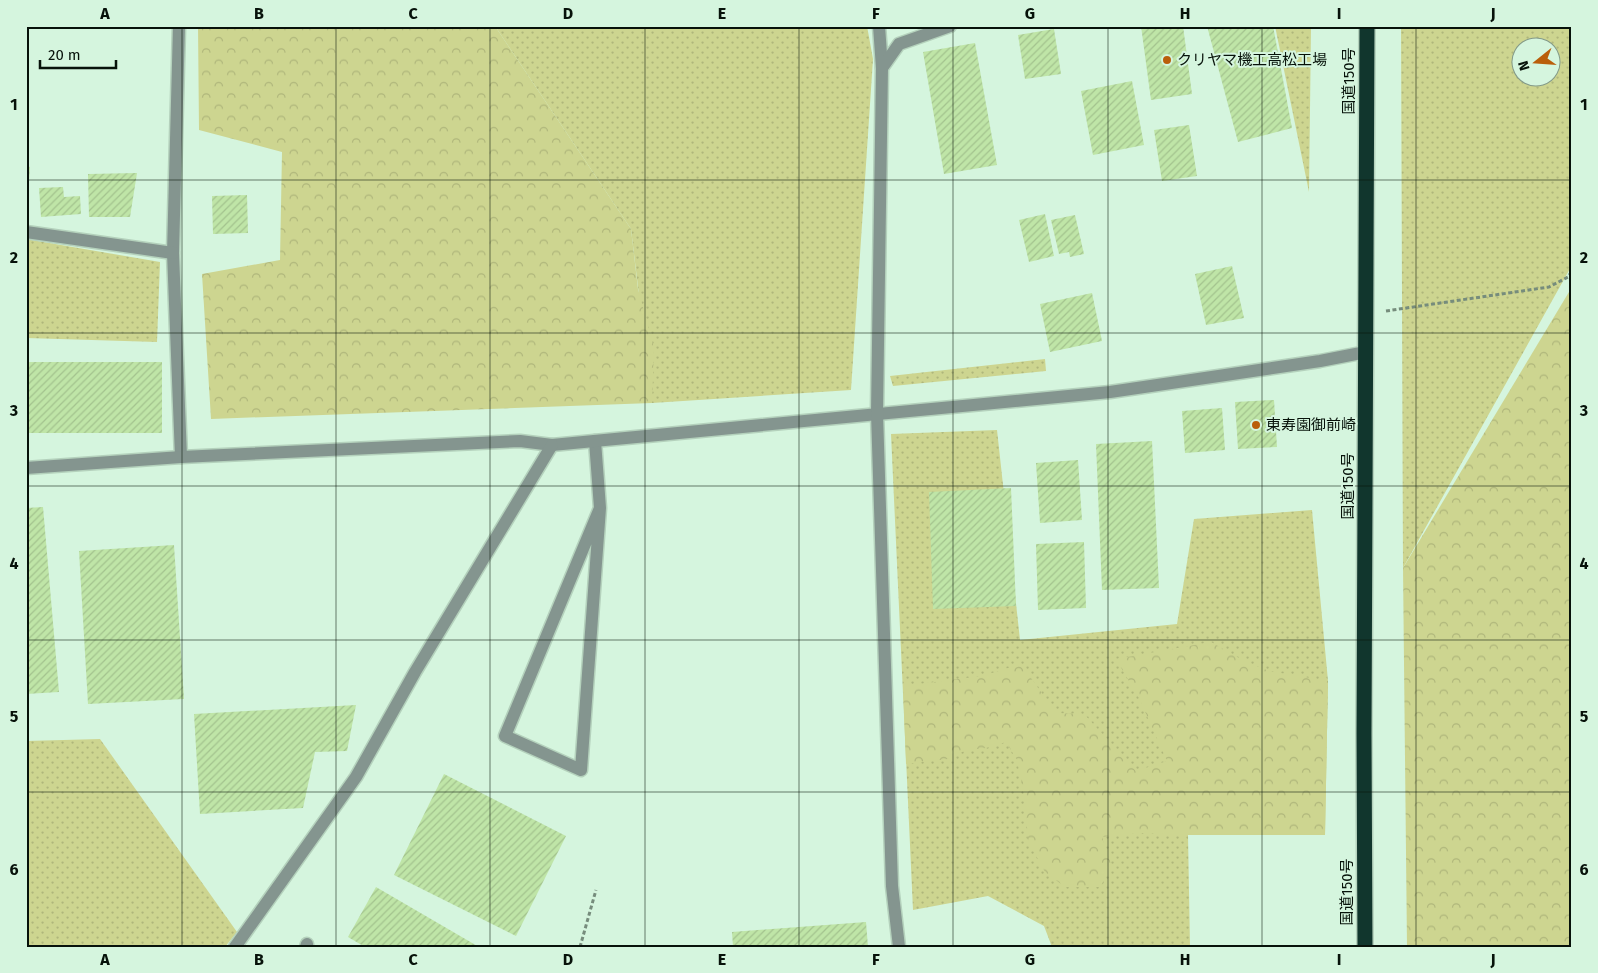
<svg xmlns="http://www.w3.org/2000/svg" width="1598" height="973" viewBox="0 0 1598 973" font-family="'Fira Sans','Noto Sans JP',sans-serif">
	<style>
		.grass { fill: url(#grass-dots); fill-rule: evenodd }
		.forest { fill: url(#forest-crowns) }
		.building { fill: url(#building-hatch) }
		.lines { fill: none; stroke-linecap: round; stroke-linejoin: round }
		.minor-casing { stroke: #b4d1bc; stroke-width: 15 }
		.highway-casing { stroke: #b4d1bc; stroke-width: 18 }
		.path { stroke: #768c7c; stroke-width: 3; stroke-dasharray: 4 2.5; stroke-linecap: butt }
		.minor { stroke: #84958f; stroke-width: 12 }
		.highway { stroke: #11362d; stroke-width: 15 }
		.grid { fill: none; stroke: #07120a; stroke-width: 1; stroke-opacity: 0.55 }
		.poi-dot { fill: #ba5e0a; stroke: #d5f5de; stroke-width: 2 }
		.labels { text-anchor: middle; stroke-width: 4; stroke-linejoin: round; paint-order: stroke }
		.poi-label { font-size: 15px; fill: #07120a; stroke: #d5f5de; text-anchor: start }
		.street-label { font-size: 15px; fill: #07120a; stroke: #d5f5de }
		.neatline { fill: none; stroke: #07120a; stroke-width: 2 }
		.grid-label { font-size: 16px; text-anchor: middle; font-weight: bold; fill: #07120a }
	</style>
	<defs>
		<pattern id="grass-dots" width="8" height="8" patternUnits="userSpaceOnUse" patternTransform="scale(1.25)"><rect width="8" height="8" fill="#cdd590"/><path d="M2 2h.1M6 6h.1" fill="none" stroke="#afb67b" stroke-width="1.8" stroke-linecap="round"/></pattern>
		<pattern id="forest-crowns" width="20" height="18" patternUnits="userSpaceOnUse" patternTransform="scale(1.25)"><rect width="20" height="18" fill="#cdd590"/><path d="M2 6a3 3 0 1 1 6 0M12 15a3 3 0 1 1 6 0" fill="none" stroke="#afb67b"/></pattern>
		<pattern id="building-hatch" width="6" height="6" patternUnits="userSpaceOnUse" patternTransform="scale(1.25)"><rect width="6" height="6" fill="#bfe5a7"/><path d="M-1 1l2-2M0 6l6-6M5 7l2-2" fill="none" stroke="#a3c38e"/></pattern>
	</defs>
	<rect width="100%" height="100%" fill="#d5f5de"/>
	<g class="grass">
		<path d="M495 26H867L873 59 851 390 652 403 631 229Z"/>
		<path d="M1275 26H1311L1309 192Z"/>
		<path d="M1401 26H1572V265L1403 568ZM1520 48H1550V78H1520Z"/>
		<path d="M26 239 160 262 157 342 26 338Z"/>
		<path d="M1045 359 1046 371 893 386 890 376Z"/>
		<path d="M997 430 1020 640 1177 624 1194 519 1312 510 1328 681 1325 835H1188L1190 947H1052L1044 926 988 896 913 910 891 434Z"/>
		<path d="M100 739 237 932 225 947H26V741Z"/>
	</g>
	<g class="forest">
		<path d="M198 26H495L631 229 638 289 654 348 652 403 211 419 202 274 280 260 282 152 199 130Z"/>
		<path d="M1572 287V947H1407L1403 568Z"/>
		<path d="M1211 642 1246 662 1269 671 1328 681 1325 835H1188L1140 833 1102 837 1111 864 1101 887H1065L1045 872 1028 841 1025 799 1017 760 1006 742 986 748 966 750 948 759 906 764 903 686 982 676 1021 664 1056 713 1084 714 1136 771 1167 761 1139 698 1116 659Z"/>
	</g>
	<g class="building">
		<path d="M1141 26H1183L1192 94 1151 100Z"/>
		<path d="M1207 26H1273L1292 128 1238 142Z"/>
		<path d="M1054 29 1061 74 1025 79 1018 35Z"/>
		<path d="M975 43 997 165 944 174 923 52Z"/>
		<path d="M1132 81 1144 145 1093 155 1081 91Z"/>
		<path d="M1189 125 1197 176 1162 181 1154 130Z"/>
		<path d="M26 166 30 167 28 196H26Z"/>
		<path d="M137 173 130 217H89L88 174Z"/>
		<path d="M63 187 64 197 80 196 81 214 41 217 39 188Z"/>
		<path d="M247 195 248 233 213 234 212 196Z"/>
		<path d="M1045 214 1054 256 1029 262 1019 220Z"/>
		<path d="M1075 215 1084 254 1070 257 1069 252 1059 254 1051 220Z"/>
		<path d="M1232 266 1244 318 1206 325 1195 274Z"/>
		<path d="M1092 293 1102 341 1050 352 1040 304Z"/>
		<rect x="26" y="362" width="136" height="71"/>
		<path d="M1274 400 1277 447 1238 449 1235 402Z"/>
		<path d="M1222 408 1225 450 1185 453 1182 411Z"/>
		<path d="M1152 441 1159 588 1102 590 1096 444Z"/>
		<path d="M1078 460 1082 520 1040 523 1036 463Z"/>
		<path d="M1011 488 1016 606 933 609 929 492Z"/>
		<path d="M43 507 59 692 26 694V508Z"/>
		<path d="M1084 542 1086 608 1038 610 1036 544Z"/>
		<path d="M174 545 184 699 88 704 79 551Z"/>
		<path d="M356 705 347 751 315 752 303 808 200 814 194 714Z"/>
		<path d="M444 774 566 836 516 936 394 875Z"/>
		<path d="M376 887 479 947H365L348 937Z"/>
		<path d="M866 922 868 947H733L732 932Z"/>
	</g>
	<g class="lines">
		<g class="minor-casing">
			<g id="minor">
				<path d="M179 26 173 253 181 457"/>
				<path d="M879 26 882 68"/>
				<path d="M26 232 173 253"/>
				<path d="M595 441 600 508 505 736 581 770 600 508"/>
				<path d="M26 468 181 457 520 441 552 445 1110 392 1320 361 1366 352"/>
				<path d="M235 947 356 777 415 672 552 445"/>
				<path d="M306 947 307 944"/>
				<path d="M899 947 892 886 877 413 882 68 899 44 950 26"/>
			</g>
		</g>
		<g class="highway-casing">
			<path id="highway" d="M1365 947 1364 734 1367 26"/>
		</g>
		<g class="path">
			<path d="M1386 311 1549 287 1568 277 1572 271"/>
			<path d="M580 947 596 890"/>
		</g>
		<use href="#minor" class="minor"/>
		<use href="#highway" class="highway"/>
	</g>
	<path class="grid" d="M182 26V947M336 26V947M490 26V947M645 26V947M799 26V947M953 26V947M1108 26V947M1262 26V947M1416 26V947M26 180H1572M26 333H1572M26 486H1572M26 640H1572M26 792H1572"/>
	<g class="poi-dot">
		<circle cx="1167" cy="60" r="5"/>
		<circle cx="1256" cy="425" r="5"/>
	</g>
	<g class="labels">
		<g class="poi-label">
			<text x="1177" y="65">クリヤマ機工高松工場</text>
			<text x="1266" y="430">東寿園御前崎</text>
		</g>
		<g class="street-label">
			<text transform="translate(1349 81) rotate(-90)" y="5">国道150号</text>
			<text transform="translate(1348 486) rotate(-90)" y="5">国道150号</text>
			<text transform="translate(1347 892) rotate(-90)" y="5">国道150号</text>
		</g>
	</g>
	<rect width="1598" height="973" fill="none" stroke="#d5f5de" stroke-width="55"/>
	<g transform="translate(1536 62) rotate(253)"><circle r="24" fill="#d5f5de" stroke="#839a89"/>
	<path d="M0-4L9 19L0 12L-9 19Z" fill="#ba5e0a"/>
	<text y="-8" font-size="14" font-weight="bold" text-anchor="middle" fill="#07120a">N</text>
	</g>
	<path d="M40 60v8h76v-8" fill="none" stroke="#07120a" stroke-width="2.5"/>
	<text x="48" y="60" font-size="15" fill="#07120a" stroke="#d5f5de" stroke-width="4" paint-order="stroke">20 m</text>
	<rect x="28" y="28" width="1542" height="918" class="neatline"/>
	<g class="grid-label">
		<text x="105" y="19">A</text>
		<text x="259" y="19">B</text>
		<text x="413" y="19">C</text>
		<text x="568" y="19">D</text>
		<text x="722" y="19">E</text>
		<text x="876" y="19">F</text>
		<text x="1030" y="19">G</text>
		<text x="1185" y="19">H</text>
		<text x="1339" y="19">I</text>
		<text x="1493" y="19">J</text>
		<text x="14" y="110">1</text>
		<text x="1584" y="110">1</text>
		<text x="14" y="263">2</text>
		<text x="1584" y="263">2</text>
		<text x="14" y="416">3</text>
		<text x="1584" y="416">3</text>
		<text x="14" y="569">4</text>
		<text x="1584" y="569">4</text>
		<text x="14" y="722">5</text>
		<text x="1584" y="722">5</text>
		<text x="14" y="875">6</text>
		<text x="1584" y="875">6</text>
		<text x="105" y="965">A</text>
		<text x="259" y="965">B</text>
		<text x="413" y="965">C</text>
		<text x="568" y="965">D</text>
		<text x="722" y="965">E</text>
		<text x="876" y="965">F</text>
		<text x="1030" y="965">G</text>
		<text x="1185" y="965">H</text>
		<text x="1339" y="965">I</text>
		<text x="1493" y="965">J</text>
	</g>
</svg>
